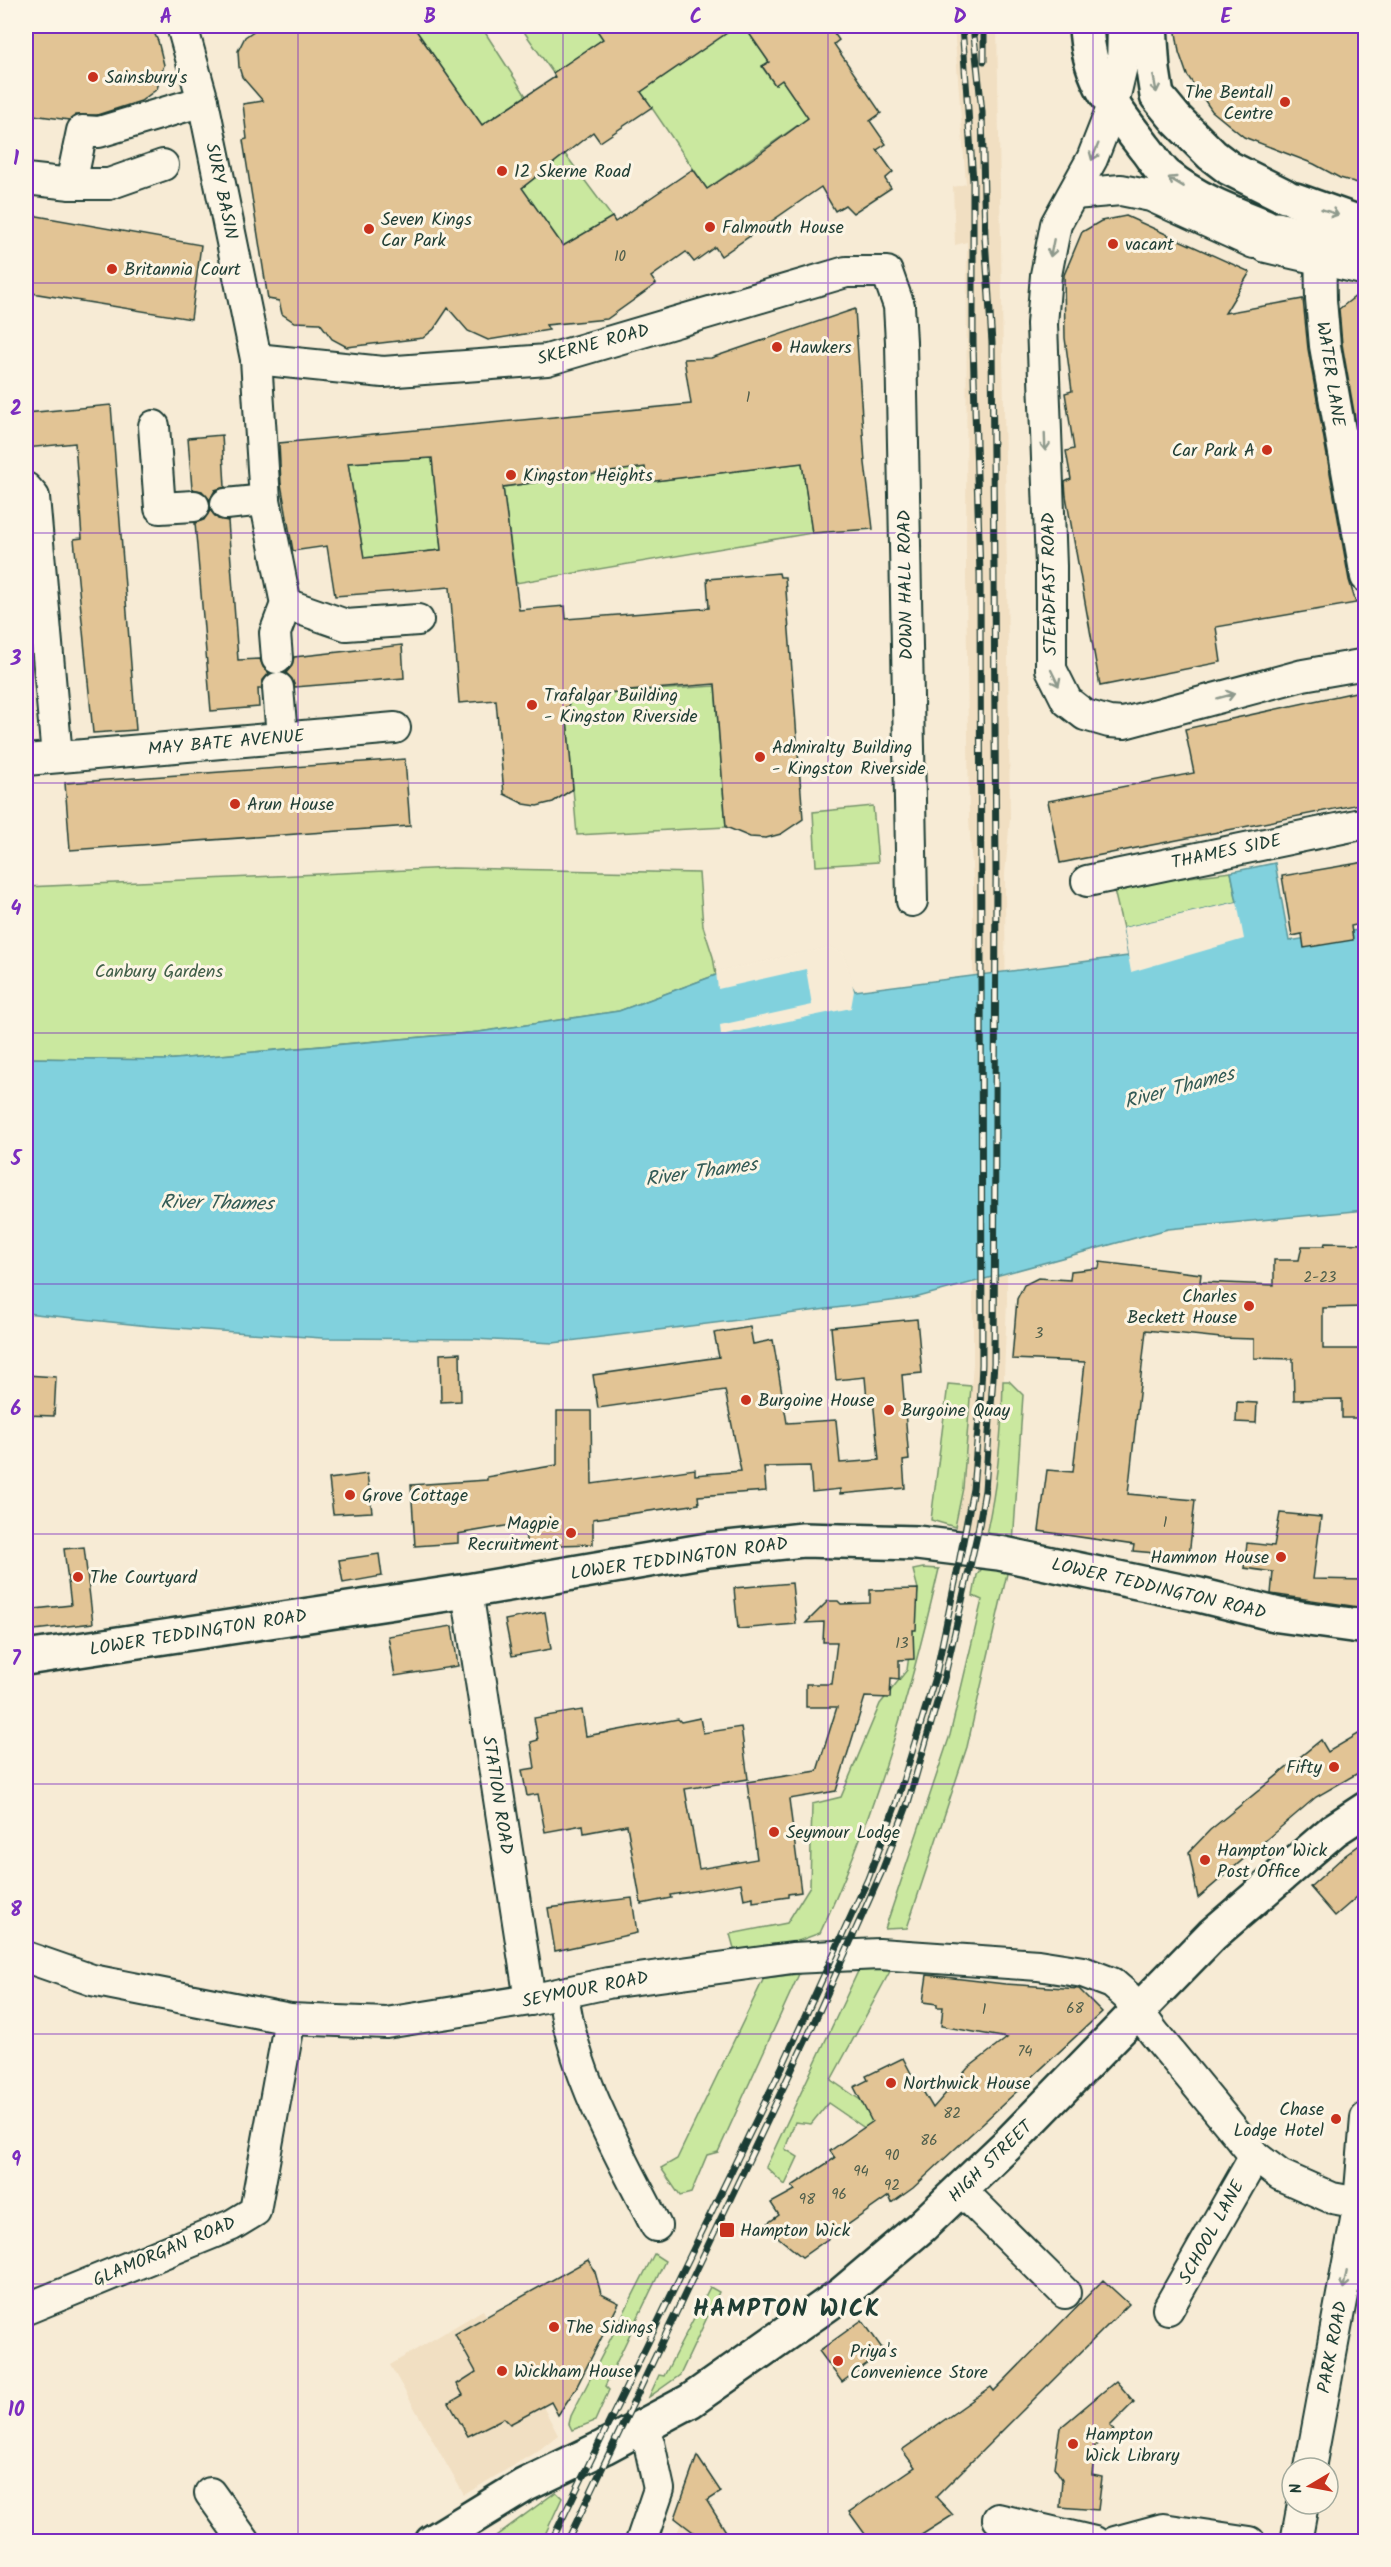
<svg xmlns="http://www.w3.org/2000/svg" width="1391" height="2567" viewBox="0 0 1391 2567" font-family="Kalam,sans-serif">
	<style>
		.built { fill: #f1dfc2 }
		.green { fill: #cae89f; stroke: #74926a; stroke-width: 1.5 }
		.water { fill: #81d1dd; stroke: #5a9699; stroke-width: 1.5 }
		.pier { fill: #f7ebd5 }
		.building { fill: #e2c495; stroke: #1f3d34; stroke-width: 1.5; fill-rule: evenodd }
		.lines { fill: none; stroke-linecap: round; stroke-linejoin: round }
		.minor-casing { stroke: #1f3d34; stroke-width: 34 }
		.tertiary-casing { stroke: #1f3d34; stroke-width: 38 }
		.primary-casing { stroke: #1f3d34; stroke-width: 38 }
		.minor { stroke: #fcf5e5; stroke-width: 30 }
		.tertiary { stroke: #fcf5e5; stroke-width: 33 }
		.primary { stroke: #fcf5e5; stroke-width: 33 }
		.rail-casing { stroke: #1f3d34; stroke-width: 7 }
		.rail { stroke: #fcf5e5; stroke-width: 4.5; stroke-dasharray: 14; stroke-linecap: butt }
		.oneway { stroke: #8e998c }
		.grid { fill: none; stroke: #7b2cbf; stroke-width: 1.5; stroke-opacity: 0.55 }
		.poi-dot { fill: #c8321e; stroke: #fcf5e5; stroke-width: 2 }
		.labels { text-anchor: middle; stroke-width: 6; stroke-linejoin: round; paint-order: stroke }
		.number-label { font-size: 15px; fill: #505f4c }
		.poi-label { font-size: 18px; fill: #1f3d34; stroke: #fcf5e5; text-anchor: start }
		.street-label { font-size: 18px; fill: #1f3d34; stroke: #fcf5e5 }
		.park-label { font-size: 18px; fill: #415f49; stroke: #fcf5e5 }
		.water-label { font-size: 20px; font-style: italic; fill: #335b56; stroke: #fcf5e5 }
		.district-label { font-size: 24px; font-weight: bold; letter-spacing: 1.5px; fill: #1f3d34; stroke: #fcf5e5 }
		.neatline { fill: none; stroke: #7b2cbf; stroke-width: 2 }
		.grid-label { font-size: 20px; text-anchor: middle; font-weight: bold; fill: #7b2cbf }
	</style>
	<rect width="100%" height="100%" fill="#f7ebd5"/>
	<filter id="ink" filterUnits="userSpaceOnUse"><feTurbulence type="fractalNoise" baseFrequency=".0167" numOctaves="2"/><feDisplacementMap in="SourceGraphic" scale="12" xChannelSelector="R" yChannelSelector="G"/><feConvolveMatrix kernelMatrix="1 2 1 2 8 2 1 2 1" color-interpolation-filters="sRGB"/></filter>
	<g filter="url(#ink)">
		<g class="built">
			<path d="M954 26H997L1007 574 1010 818 1005 874 1007 1301 1001 1451 996 1492 975 1572 949 1567 963 1488 973 1364V880L969 819 966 574 967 242 955 245 953 187 966 184Z"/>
			<path d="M483 2310 501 2343 508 2340 558 2435 539 2450 464 2495 390 2365Z"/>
			<path d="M681 2523 705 2541H674Z"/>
		</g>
		<g class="green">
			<path d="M413 26H481L526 96 482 125Z"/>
			<path d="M520 26H594L603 39 553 73Z"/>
			<path d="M737 26H744L769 62 762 67 775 85 782 80 808 118 707 189 641 92Z"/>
			<path d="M565 154 612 217 563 246 522 188Z"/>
			<path d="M432 458 441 550 364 558 348 463Z"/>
			<path d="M802 463 812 533 516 583 503 487 645 467 648 482Z"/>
			<path d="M567 685 580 695 715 686 726 827 577 835 566 707Z"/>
			<path d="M873 806 878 862 816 866 813 812Z"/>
			<path d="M452 868 699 873 703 926 713 957 716 975 619 1011 479 1032 164 1060 26 1058V887Z"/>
			<path d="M1231 872 1237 902 1123 928 1113 886Z"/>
			<path d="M1003 1381H1009L1023 1395 1013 1544 986 1534C998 1483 1002 1433 1003 1381Z"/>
			<path d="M948 1384 971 1386 963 1488 955 1527 931 1520Z"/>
			<path d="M1009 1565 967 1747 907 1928 885 1929 950 1735 982 1600 973 1596 977 1575 983 1567Z"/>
			<path d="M923 1568 939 1569C910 1694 875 1817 820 1933L790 1944 735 1952 730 1934 787 1923 810 1886 812 1804 841 1797 880 1704 907 1670 918 1589 913 1570Z"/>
			<path d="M894 1964 831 2080 884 2116 872 2133 828 2103 811 2124 795 2122 785 2149 798 2157 785 2185 766 2167 861 1965Z"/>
			<path d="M799 1974 718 2152 707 2155 691 2193 680 2196 661 2168 677 2159 764 1978Z"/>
			<path d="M654 2254 665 2261 605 2386 609 2390 595 2421 572 2430 569 2424 571 2416Z"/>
			<path d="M710 2287 719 2292 680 2375 649 2397 659 2375 664 2376Z"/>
			<path d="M556 2492 562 2498 542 2541H489Z"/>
		</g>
		<path class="water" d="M1275 863 1289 941 1365 929V1210L1168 1229 915 1298 553 1343 474 1339 322 1338 149 1326 26 1313V1058L164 1060 479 1032 619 1011 716 975 830 950 855 991 1128 956 1123 928 1237 902 1231 872Z"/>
		<g class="pier">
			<path d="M1237 902 1244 939 1131 972 1123 928Z"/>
			<path d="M830 947 844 953 854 991 851 1008 721 1035 720 1025 812 1005 806 969 718 989 716 972Z"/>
		</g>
		<g class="building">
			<path d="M26 26H151L158 41 164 65 157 89 141 101 97 115H76L69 120 26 114Z"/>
			<path d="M261 26H413L482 125 555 77 553 73 603 39 594 26H737L641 92 652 107 600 142 593 132 522 188 563 246 612 217 615 222 693 169 707 189 758 155 808 118 782 80 775 85 762 66 769 62 744 26H829L839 40 834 44 881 113 870 121 886 144 877 150 893 172 885 179 891 188 853 213 845 205 835 211 821 187 721 256 715 247 694 262 686 252 651 277 656 284 607 319 546 325 549 330 488 340 468 331 448 308 434 329 423 338 347 347 332 339 320 323 294 322 282 314 279 301 268 299 243 140 247 139 243 104 263 101 242 77 239 67 238 51 245 37Z"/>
			<path d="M1175 26H1365V185L1340 178 1314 164 1244 137 1212 111 1187 75 1179 52Z"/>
			<path d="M26 214 201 245 191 319 26 292Z"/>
			<path d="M1126 216 1250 272 1225 313 1303 299 1308 349 1349 580 1356 603 1216 627 1221 662 1100 686 1066 496 1065 482 1071 479 1066 451 1074 449 1065 393 1072 391 1065 338 1064 275 1082 232 1101 221Z"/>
			<path d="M1365 289V475L1342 344 1339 309Z"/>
			<path d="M855 309 865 463 873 529 812 533 802 463 647 482 645 467 503 487 519 610 565 606 566 619 709 608 707 579 779 573 780 577H785L803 819 781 834 766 838 750 837 726 827 715 684 568 696 569 707H566L573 789 553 802 537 806 524 804 504 794 496 700 459 703 450 587 335 596 327 546 293 551 281 484 279 443 691 404 684 359 711 358ZM432 458 441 550 364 558 348 463Z"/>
			<path d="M111 405 136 730 93 733 74 539 82 538 75 443 26 448V413Z"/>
			<path d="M222 435 225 487 215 490 210 500 202 491 192 489 188 438Z"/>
			<path d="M210 510 218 519 228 521 238 660 260 659 263 667 269 673 263 680 261 689H258L259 707 211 711 195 523 204 520Z"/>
			<path d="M402 645 404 678 295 687 292 679 286 673 292 666 294 657Z"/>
			<path d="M1365 690V803L1060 863 1048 801 1194 773 1185 729Z"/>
			<path d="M405 759 410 826 70 850 65 783Z"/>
			<path d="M1365 862V923L1351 926 1353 940 1304 948 1302 934 1292 936 1282 876Z"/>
			<path d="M1325 1243 1365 1244V1307L1323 1308V1349H1365V1418H1342V1399L1294 1400 1293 1359 1254 1358V1339L1221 1338 1146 1330 1128 1494 1195 1500 1189 1556 1133 1551 1134 1545 1039 1531 1047 1470 1073 1472 1085 1362 1012 1359 1017 1299 1024 1285 1038 1278 1070 1280 1071 1271 1099 1268 1100 1262 1201 1274 1200 1282 1274 1285V1260H1299L1302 1246H1324Z"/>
			<path d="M917 1319 922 1373 902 1375 909 1460 903 1461 905 1488 840 1494V1489L812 1492 810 1466 764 1467 766 1491 698 1496 699 1504 593 1519V1544L559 1545V1540L527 1545 523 1523 458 1534V1543L415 1546 411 1485 487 1480V1477L557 1465V1411H591L592 1484 695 1469V1475L741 1471 725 1390 598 1408 593 1375 719 1357 714 1333 750 1327 753 1344 773 1340 787 1423 836 1420 840 1463 879 1460 873 1399 867 1400 865 1377 836 1380 831 1327Z"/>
			<path d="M460 1353 461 1401 441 1402 440 1354Z"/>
			<path d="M26 1375 56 1377 54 1416 26 1415Z"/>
			<path d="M1237 1402 1257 1403 1256 1423 1236 1422Z"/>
			<path d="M367 1474 372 1512 333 1514 329 1479Z"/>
			<path d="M1280 1513 1321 1517 1313 1579 1365 1580V1608L1271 1594 1273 1572 1244 1568 1247 1543 1274 1546Z"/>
			<path d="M84 1547 93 1623 26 1631V1610L71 1605 64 1549Z"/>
			<path d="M379 1554 382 1576 343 1583 339 1560Z"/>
			<path d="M792 1583 796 1624 738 1629 734 1588Z"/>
			<path d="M918 1589 916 1630H913L914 1659 899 1660V1679L891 1678 890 1698 865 1697 836 1791 789 1799 801 1892 788 1894V1897L753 1902V1897L744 1899 741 1883 670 1895 671 1898 641 1904 627 1825 584 1833 583 1825 545 1832 538 1794 527 1796 522 1770 535 1768 531 1742 538 1740 534 1718 582 1710 586 1736 678 1719 681 1722 700 1718 703 1733 741 1727 748 1779 685 1789 699 1869 757 1859 747 1782 817 1771 837 1707H806V1684H832L837 1642H823L824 1622 806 1623 828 1601H838L841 1604 870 1603V1590Z"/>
			<path d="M545 1612 551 1649 512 1656 505 1620Z"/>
			<path d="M452 1626 458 1666 395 1676 388 1636Z"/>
			<path d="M1365 1730V1769L1316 1797 1198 1898 1189 1852 1210 1830 1321 1740 1328 1752Z"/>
			<path d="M1365 1841V1890L1335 1916 1310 1887 1343 1857Z"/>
			<path d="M632 1898 637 1933 555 1951 548 1908Z"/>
			<path d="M927 1975 1005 1984 1079 1989 1102 2012 913 2188 892 2203 889 2196 802 2257 779 2238 768 2223 779 2215 771 2203 795 2190 792 2186 835 2158 830 2151 872 2122 854 2087 868 2080 866 2076 903 2058 913 2077 916 2079 933 2108 968 2068 1007 2038 941 2026 943 2007H937V2004L923 2002Z"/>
			<path d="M588 2260 595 2272 601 2294 619 2303 576 2388 558 2415 551 2402 510 2424 504 2418 468 2436 449 2403 463 2395 457 2384 476 2372 455 2334Z"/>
			<path d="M1103 2280 1129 2304 936 2497 953 2515 912 2541H870L849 2512 915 2467 902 2450 991 2387 994 2391Z"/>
			<path d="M862 2320 884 2351 842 2382 819 2351Z"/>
			<path d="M1116 2381 1134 2402 1110 2426 1114 2430 1095 2446 1092 2475 1102 2477 1098 2510 1060 2507 1062 2479 1054 2467 1060 2428Z"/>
			<path d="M697 2456 721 2492 707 2501 732 2541H705L675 2518Z"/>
		</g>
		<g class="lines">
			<g class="minor-casing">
				<g id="minor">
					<path d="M182 26 203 101 256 359 265 500 286 604 346 625 418 620"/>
					<path d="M1123 26 1122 66 1112 108 1092 159 1056 224 1046 275 1042 324 1051 566V669L1067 701 1085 715 1109 722 1124 723 1303 675 1366 664"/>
					<path d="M26 179 71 184H109L163 165"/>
					<path d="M71 184 82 131 99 132 203 101"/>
					<path d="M1074 194 1121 190 1151 196 1254 243"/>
					<path d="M1320 241 1321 300 1325 346 1366 577"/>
					<path d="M1266 247 1366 270"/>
					<path d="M256 359 383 372 547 360 846 272H887L899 306 901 342 912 901"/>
					<path d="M154 426 160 508 194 506"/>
					<path d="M26 488 34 497 57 757"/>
					<path d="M226 504 265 500"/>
					<path d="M277 658 275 633 286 604"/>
					<path d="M278 688 282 737"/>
					<path d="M26 760 395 728"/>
					<path d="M1087 881 1366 823"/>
					<path d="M467 1591 530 2000"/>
					<path d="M26 1957 92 1980 290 2019 386 2023 530 2000 608 1983 792 1958 879 1954 1038 1965 1083 1972 1112 1983 1127 1996 1154 2033 1255 2156 1280 2175 1332 2198 1359 2203"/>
					<path d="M563 1993C573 2076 619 2152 656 2226"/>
					<path d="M960 2189 1065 2293"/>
					<path d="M26 2309 232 2225 255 2211 290 2019"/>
					<path d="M1168 2309 1255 2156"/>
					<path d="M1310 2468 1359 2203 1366 2118"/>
					<path d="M210 2493 245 2542"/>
					<path d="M998 2519 1095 2542"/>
					<path d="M641 2542 659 2489 649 2443 642 2427"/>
					<path d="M1115 2542 1163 2529 1250 2542"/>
					<path d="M1296 2542 1303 2504"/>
				</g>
			</g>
			<g class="tertiary-casing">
				<path id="tertiary" d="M26 1658 467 1591 708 1550 803 1540 917 1543 999 1553 1199 1595 1279 1615 1366 1627"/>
			</g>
			<g class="primary-casing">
				<g id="primary">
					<path d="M1086 26C1088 79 1113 106 1144 147 1152 156 1158 169 1167 176 1195 199 1232 213 1265 226"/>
					<path d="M1150 26 1153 70 1157 96 1176 119 1212 155 1229 168 1285 196"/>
					<path d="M1295 200 1351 220 1366 222"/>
					<path d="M1277 229 1366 253"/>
					<path d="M432 2542 525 2485 604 2447 690 2401 842 2294 921 2227 1007 2145 1212 1935 1334 1830 1366 1809"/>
				</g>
			</g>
			<use href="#minor" class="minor"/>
			<use href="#tertiary" class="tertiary"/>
			<use href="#primary" class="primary"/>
			<g class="rail-casing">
				<g id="rail">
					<path d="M984 61V26"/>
					<path d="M551 2542 782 2067 868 1879 896 1804 936 1674 958 1568 973 1489 980 1406 982 1364 980 574 973 343V181L962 26"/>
					<path d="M567 2542 812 2027 882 1871 908 1803 945 1675 978 1531 985 1490 994 1363 996 876 994 573 992 343 985 238 982 112 973 26"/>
				</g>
			</g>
			<use href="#rail" class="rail"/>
		</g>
		<defs><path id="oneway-shaft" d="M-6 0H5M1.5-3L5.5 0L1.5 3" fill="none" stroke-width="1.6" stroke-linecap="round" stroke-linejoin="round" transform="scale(1.5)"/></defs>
		<g class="oneway">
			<use href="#oneway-shaft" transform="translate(1155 84) rotate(79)"/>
			<use href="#oneway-shaft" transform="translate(1095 152) rotate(112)"/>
			<use href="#oneway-shaft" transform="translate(1176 182) rotate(-149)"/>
			<use href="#oneway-shaft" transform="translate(1330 212) rotate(19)"/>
			<use href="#oneway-shaft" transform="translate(1052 248) rotate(101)"/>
			<use href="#oneway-shaft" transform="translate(1045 442) rotate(88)"/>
			<use href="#oneway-shaft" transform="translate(1055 678) rotate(64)"/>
			<use href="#oneway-shaft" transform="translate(1226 696) rotate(-15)"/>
			<use href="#oneway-shaft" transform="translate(1345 2280) rotate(101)"/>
		</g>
	</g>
	<path class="grid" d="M298 26V2542M563 26V2542M828 26V2542M1093 26V2542M26 283H1366M26 533H1366M26 783H1366M26 1033H1366M26 1284H1366M26 1534H1366M26 1784H1366M26 2034H1366M26 2284H1366"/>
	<g class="poi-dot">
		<circle cx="93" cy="77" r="6"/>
		<circle cx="1285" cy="102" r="6"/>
		<circle cx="502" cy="171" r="6"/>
		<circle cx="710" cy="227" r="6"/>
		<circle cx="369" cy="229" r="6"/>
		<circle cx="1113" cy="244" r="6"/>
		<circle cx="112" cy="269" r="6"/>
		<circle cx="777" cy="347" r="6"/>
		<circle cx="1267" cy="450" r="6"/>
		<circle cx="511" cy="475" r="6"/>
		<circle cx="532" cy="705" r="6"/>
		<circle cx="760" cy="757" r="6"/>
		<circle cx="235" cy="804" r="6"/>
		<circle cx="1249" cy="1306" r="6"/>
		<circle cx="746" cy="1400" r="6"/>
		<circle cx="889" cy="1410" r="6"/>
		<circle cx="350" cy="1495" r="6"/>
		<circle cx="571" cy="1533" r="6"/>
		<circle cx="1281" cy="1557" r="6"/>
		<circle cx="78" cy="1577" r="6"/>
		<circle cx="1334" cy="1767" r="6"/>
		<circle cx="774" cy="1832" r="6"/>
		<circle cx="1205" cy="1860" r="6"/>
		<circle cx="891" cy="2083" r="6"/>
		<circle cx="1336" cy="2119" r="6"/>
		<rect x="719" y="2222" width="16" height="16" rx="3"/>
		<circle cx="554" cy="2327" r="6"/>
		<circle cx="838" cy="2361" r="6"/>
		<circle cx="502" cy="2371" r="6"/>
		<circle cx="1073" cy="2444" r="6"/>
	</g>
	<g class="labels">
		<g class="number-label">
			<text x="620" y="261">10</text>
			<text x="748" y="402">1</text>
			<text x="1320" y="1282">2-23</text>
			<text x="1039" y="1338">3</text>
			<text x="1165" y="1527">1</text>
			<text x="902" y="1648">13</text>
			<text x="1075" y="2013">68</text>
			<text x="984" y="2014">1</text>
			<text x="1025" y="2056">74</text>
			<text x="952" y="2118">82</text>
			<text x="929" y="2145">86</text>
			<text x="892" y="2160">90</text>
			<text x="861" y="2176">94</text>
			<text x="892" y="2190">92</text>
			<text x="839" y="2199">96</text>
			<text x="807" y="2204">98</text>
		</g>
		<g class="poi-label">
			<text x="105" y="83">Sainsbury's</text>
			<text x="1273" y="98" text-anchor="end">The Bentall<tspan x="1273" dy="21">Centre</tspan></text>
			<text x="514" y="177">12 Skerne Road</text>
			<text x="381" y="225">Seven Kings<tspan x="381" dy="21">Car Park</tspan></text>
			<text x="722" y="233">Falmouth House</text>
			<text x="1125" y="250">vacant</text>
			<text x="124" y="275">Britannia Court</text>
			<text x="789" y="353">Hawkers</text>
			<text x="1255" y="456" text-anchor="end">Car Park A</text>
			<text x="523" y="481">Kingston Heights</text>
			<text x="544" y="701">Trafalgar Building<tspan x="544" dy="21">- Kingston Riverside</tspan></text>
			<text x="772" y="753">Admiralty Building<tspan x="772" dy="21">- Kingston Riverside</tspan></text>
			<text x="247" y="810">Arun House</text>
			<text x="1237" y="1302" text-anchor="end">Charles<tspan x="1237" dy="21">Beckett House</tspan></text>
			<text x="758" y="1406">Burgoine House</text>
			<text x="901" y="1416">Burgoine Quay</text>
			<text x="362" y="1501">Grove Cottage</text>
			<text x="559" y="1529" text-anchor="end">Magpie<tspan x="559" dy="21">Recruitment</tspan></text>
			<text x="1269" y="1563" text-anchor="end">Hammon House</text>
			<text x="90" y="1583">The Courtyard</text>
			<text x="1322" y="1773" text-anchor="end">Fifty</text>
			<text x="786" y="1838">Seymour Lodge</text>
			<text x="1217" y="1856">Hampton Wick<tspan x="1217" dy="21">Post Office</tspan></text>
			<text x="903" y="2089">Northwick House</text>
			<text x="1324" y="2115" text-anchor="end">Chase<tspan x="1324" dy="21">Lodge Hotel</tspan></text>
			<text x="740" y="2236">Hampton Wick</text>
			<text x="566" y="2333">The Sidings</text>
			<text x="850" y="2357">Priya's<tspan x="850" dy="21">Convenience Store</tspan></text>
			<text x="514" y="2377">Wickham House</text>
			<text x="1085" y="2440">Hampton<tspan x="1085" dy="21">Wick Library</tspan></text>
		</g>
		<g class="street-label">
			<text transform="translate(222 191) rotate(78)" y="6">SURY BASIN</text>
			<text transform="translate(593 344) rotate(-15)" y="6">SKERNE ROAD</text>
			<text transform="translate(1331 374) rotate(81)" y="6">WATER LANE</text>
			<text transform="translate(1049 584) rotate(-91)" y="6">STEADFAST ROAD</text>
			<text transform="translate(905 585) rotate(-91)" y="6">DOWN HALL ROAD</text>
			<text transform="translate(226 742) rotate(-5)" y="6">MAY BATE AVENUE</text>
			<text transform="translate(1226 851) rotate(-12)" y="6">THAMES SIDE</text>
			<text transform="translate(679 1558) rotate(-8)" y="6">LOWER TEDDINGTON ROAD</text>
			<text transform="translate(1159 1588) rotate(13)" y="6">LOWER TEDDINGTON ROAD</text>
			<text transform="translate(198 1632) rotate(-9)" y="6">LOWER TEDDINGTON ROAD</text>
			<text transform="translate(498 1795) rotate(81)" y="6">STATION ROAD</text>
			<text transform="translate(585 1989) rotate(-11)" y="6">SEYMOUR ROAD</text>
			<text transform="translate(990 2161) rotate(-44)" y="6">HIGH STREET</text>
			<text transform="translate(1211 2232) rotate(-61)" y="6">SCHOOL LANE</text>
			<text transform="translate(164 2251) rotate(-23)" y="6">GLAMORGAN ROAD</text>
			<text transform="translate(1332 2347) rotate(-79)" y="6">PARK ROAD</text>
		</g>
		<g class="park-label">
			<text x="159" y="977">Canbury Gardens</text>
		</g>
		<g class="water-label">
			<text transform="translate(1179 1087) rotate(-15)" y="7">River Thames</text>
			<text transform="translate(701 1171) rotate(-8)" y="7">River Thames</text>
			<text transform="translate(217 1202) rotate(1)" y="7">River Thames</text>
		</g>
		<g class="district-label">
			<text x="787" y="2316">HAMPTON WICK</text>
		</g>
	</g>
	<rect width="1391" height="2567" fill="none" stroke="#fcf5e5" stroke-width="66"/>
	<g transform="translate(1310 2486) rotate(260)"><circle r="28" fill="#fcf5e5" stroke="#a4ab9e" stroke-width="1.5"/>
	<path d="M0-4.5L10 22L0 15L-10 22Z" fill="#c8321e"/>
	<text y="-9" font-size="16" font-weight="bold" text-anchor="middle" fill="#1f3d34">N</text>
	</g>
	<rect x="33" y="33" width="1325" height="2501" class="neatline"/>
	<g class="grid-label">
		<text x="166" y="23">A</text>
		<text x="430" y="23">B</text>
		<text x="696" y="23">C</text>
		<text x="960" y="23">D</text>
		<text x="1226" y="23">E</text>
		<text x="16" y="165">1</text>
		<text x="16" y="415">2</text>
		<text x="16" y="665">3</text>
		<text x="16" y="915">4</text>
		<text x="16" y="1165">5</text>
		<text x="16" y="1415">6</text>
		<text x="16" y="1665">7</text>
		<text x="16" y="1916">8</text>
		<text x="16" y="2166">9</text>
		<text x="16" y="2416">10</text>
	</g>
</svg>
